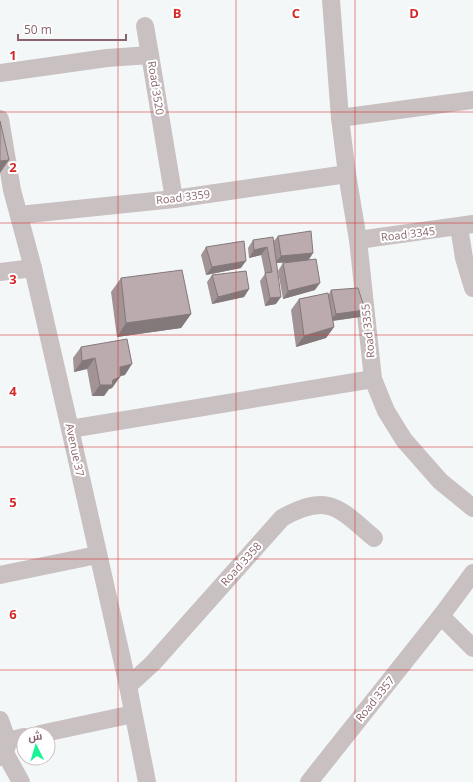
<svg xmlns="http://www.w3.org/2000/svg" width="473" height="782" viewBox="0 0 473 782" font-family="'Open Sans',Cairo,sans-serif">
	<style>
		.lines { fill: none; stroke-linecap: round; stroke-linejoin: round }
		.minor { stroke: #c9c0c2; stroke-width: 18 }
		.wall { fill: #a19396 }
		.shaded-wall { fill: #83787a }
		.building { fill: #bbabaf; stroke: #83787a }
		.grid { fill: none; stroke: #d62828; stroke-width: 1; stroke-opacity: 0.55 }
		.labels { text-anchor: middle; stroke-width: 4; stroke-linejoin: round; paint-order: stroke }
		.street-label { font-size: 11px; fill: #89646c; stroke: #fff }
		.grid-label { font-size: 13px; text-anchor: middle; font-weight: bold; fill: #d62828; stroke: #fff; stroke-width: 4; stroke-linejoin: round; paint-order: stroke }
	</style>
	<rect width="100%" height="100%" fill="#f4f7f8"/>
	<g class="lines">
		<g class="minor">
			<path d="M331 0 340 118 347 174 358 240 373 379 386 411 404 440 440 481 473 508"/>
			<path d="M145 26 150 55"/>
			<path d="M0 73 107 58 150 55 174 199"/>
			<path d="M340 118 473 100"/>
			<path d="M0 119 12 190 33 268 70 429 128 686 147 782"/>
			<path d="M19 215 174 199 347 174"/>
			<path d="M459 227 464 258 473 288"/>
			<path d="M358 240 473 224"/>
			<path d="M0 272 33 268"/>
			<path d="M70 429 373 379"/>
			<path d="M0 575 97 555"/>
			<path d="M441 616 473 648"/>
			<path d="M128 686 153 663 282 518C328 492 339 508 374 538"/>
			<path d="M0 720C4 733 13 747 0 757"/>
			<path d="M40 734 133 714"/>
			<path d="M7 741 24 737"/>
			<path d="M5 753 21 782"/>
			<path d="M309 782 441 616 473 573"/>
		</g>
	</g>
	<g class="wall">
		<path d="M278 236 313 253 308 260 315 290 283 299 278 271 283 263 290 262 276 263V304L265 306 260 281 265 274 261 255 249 258 248 248 253 240 273 242Z"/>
		<path d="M206 247 241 268 206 275 201 255Z"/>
		<path d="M212 275 249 289 244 297 212 304 207 282Z"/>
		<path d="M121 278 191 314 181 328 117 337 111 292Z"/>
		<path d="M331 290 365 310 360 317 333 321 334 327 326 338 296 347 291 310 299 299 329 294Z"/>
		<path d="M81 347 125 375 120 376 112 388 109 389 104 396H92L87 369 74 372 73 358Z"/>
	</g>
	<g class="shaded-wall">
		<path d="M9 160 0 173V161Z"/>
		<path d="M267 247 261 255 249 258 254 250Z"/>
		<path d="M313 253 308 261 275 263 281 256Z"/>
		<path d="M246 261 241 268 206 275 212 267Z"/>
		<path d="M320 283 315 290 283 299 288 291Z"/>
		<path d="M249 289 244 297 212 304 218 297Z"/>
		<path d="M281 297 276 304 265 306 270 298Z"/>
		<path d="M365 310 360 317 330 321 336 314Z"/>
		<path d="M191 314 181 328 117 337 126 323Z"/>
		<path d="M334 327 326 338 296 347 304 336Z"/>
		<path d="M95 358 87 369 74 372 82 361Z"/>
		<path d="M132 364 125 375 112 378 120 367Z"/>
		<path d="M120 377 112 388 109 389 104 396H92L100 385Z"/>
	</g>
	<g class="building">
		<path d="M0 121 9 160 0 161Z"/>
		<path d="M311 231 313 253 281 256 278 236Z"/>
		<path d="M273 237 281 297 270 298 265 273 272 272 267 247 254 250 253 240Z"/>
		<path d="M244 241 246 261 212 267 206 247Z"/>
		<path d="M316 259 320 283 288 291 283 263Z"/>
		<path d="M182 270 191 314 126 323 121 278Z"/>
		<path d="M246 271 249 289 218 297 212 275Z"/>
		<path d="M358 288 365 310 336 314 331 290Z"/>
		<path d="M328 293 334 327 304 336 299 299Z"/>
		<path d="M127 339 132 364 120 367V377L113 380 112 385H100L95 358 82 361 81 347Z"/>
	</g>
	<path class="grid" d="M118 0V782M236 0V782M355 0V782M0 112H473M0 223H473M0 335H473M0 447H473M0 559H473M0 670H473"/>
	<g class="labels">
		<g class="street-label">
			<text transform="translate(156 88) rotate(81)" y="4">Road 3520</text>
			<text transform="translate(183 197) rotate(-7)" y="4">Road 3359</text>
			<text transform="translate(408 234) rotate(-7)" y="4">Road 3345</text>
			<text transform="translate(368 331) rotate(-96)" y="4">Road 3355</text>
			<text transform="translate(75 450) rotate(78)" y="4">Avenue 37</text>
			<text transform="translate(241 564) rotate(-48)" y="4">Road 3358</text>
			<text transform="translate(375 699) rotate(-51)" y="4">Road 3357</text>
		</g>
	</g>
	<g class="grid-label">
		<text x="177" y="18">B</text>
		<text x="296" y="18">C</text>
		<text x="414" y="18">D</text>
		<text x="13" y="60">1</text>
		<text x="13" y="172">2</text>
		<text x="13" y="284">3</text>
		<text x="13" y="396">4</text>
		<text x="13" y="507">5</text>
		<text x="13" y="619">6</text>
	</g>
	<g transform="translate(36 746) rotate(355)"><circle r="19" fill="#ffffff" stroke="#d0c1c4"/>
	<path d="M0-3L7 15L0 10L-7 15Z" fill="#17f594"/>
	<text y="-6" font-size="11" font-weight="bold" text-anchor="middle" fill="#89646c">ش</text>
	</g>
	<path d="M18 34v6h108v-6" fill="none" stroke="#89646c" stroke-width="2"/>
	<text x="24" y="34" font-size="12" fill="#89646c" stroke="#ffffff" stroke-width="3" paint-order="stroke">50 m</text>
</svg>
